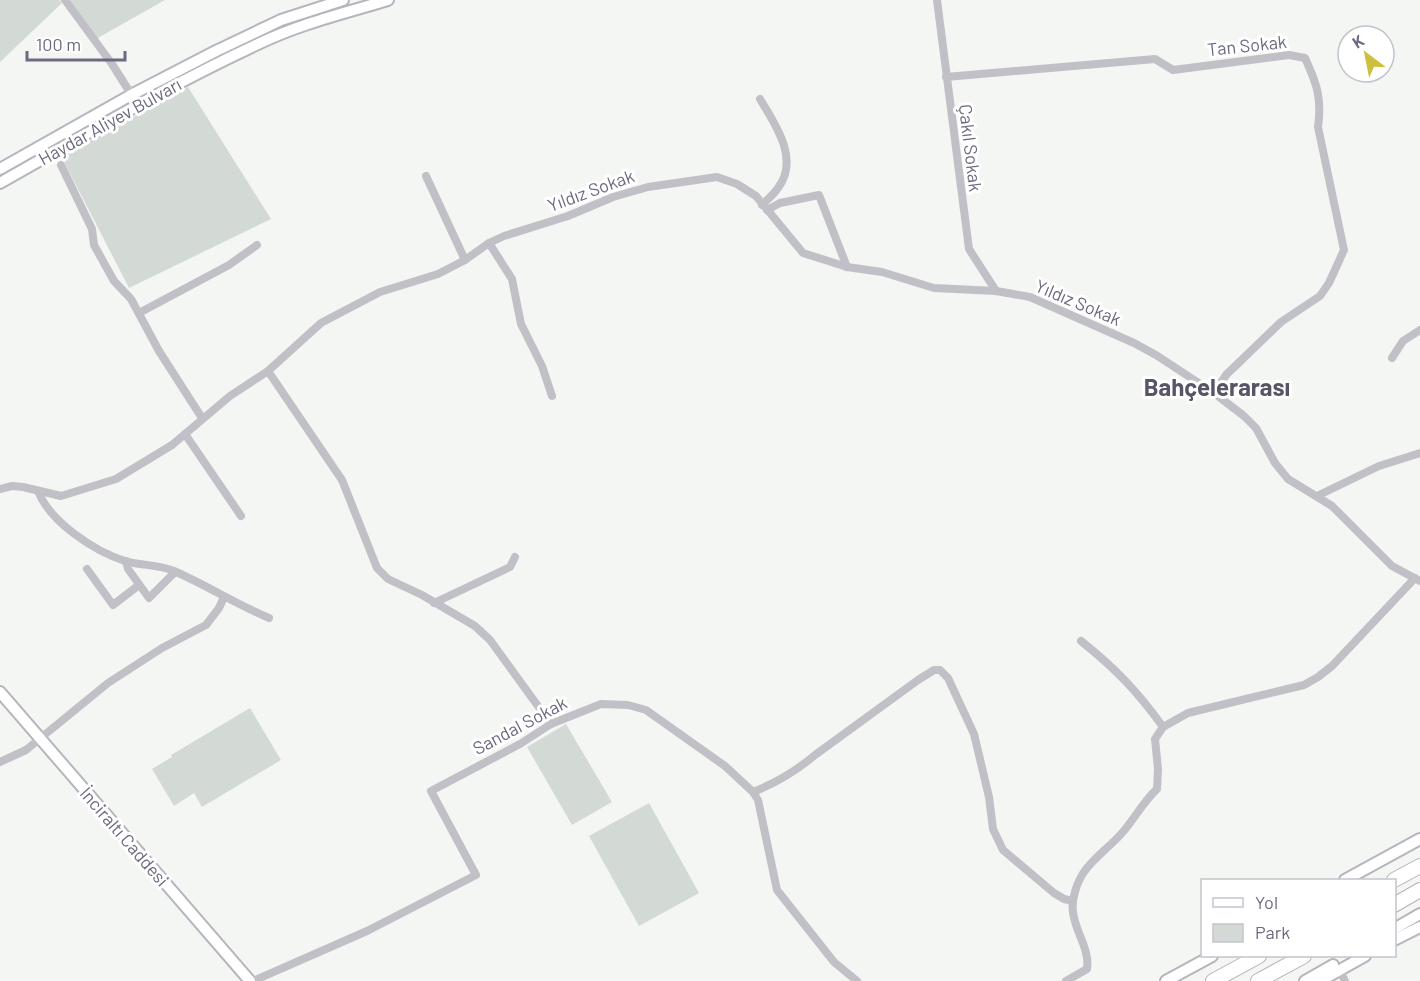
<svg xmlns="http://www.w3.org/2000/svg" width="1420" height="981" viewBox="0 0 1420 981" font-family="Barlow,sans-serif">
	<style>
		.green { fill: #d3dad6 }
		.lines { fill: none; stroke-linecap: round; stroke-linejoin: round }
		.secondary-casing { stroke: #b6b5bd; stroke-width: 14 }
		.highway-casing { stroke: #b4b3b9; stroke-width: 16 }
		.street { stroke: #c1c0c6; stroke-width: 8 }
		.secondary { stroke: #fff; stroke-width: 10 }
		.highway { stroke: #fff; stroke-width: 14 }
		.labels { text-anchor: middle; stroke-width: 6; stroke-linejoin: round; paint-order: stroke }
		.street-label { font-size: 18px; fill: #6c6980; stroke: #fff }
		.district-label { font-size: 24px; font-weight: bold; fill: #585666; stroke: #fff }
	</style>
	<rect width="100%" height="100%" fill="#f4f6f3"/>
	<g class="green">
		<path d="M0 0H59L62 3 0 62Z"/>
		<path d="M70 0H165L96 39Z"/>
		<path d="M188 87 271 219 129 288 61 156Z"/>
		<path d="M250 708 281 760 202 807 194 793 174 806 152 769 172 757 171 755Z"/>
		<path d="M566 724 612 802 572 825 527 747Z"/>
		<path d="M649 803 699 893 639 926 589 836Z"/>
	</g>
	<g class="lines">
		<g class="secondary-casing">
			<g id="secondary">
				<path d="M0 169 131 95 216 51 281 20 343 0"/>
				<path d="M0 183C85 135 169 85 258 44 299 24 345 13 388 0"/>
				<path d="M0 692 250 981"/>
				<path d="M1345 880 1420 839"/>
				<path d="M1394 929 1420 914"/>
				<path d="M1394 940 1420 927"/>
				<path d="M1166 981 1212 956"/>
				<path d="M1305 981 1333 965"/>
				<path d="M1320 981 1365 956"/>
			</g>
		</g>
		<g class="highway-casing">
			<g id="highway">
				<path d="M1394 880 1420 866"/>
				<path d="M1394 905 1420 890"/>
				<path d="M1213 981 1259 956"/>
				<path d="M1258 981 1304 956"/>
			</g>
		</g>
		<g class="street">
			<path d="M65 0 112 64 138 105"/>
			<path d="M937 0 969 249 996 291"/>
			<path d="M946 77 1155 59 1173 70 1289 55 1305 58C1317 84 1322 98 1318 127L1344 250 1329 283 1320 296 1281 322 1226 375 1214 393"/>
			<path d="M760 99C775 124 800 159 778 188 774 194 767 200 762 205"/>
			<path d="M61 165 92 229 94 245 114 281 131 299 159 351 202 418"/>
			<path d="M426 176 465 260"/>
			<path d="M767 210 780 203 819 195 847 267"/>
			<path d="M489 243 512 279 521 324 542 366 552 396"/>
			<path d="M139 313 229 265 257 245"/>
			<path d="M1392 358 1403 341 1420 330"/>
			<path d="M268 371 342 480 377 568 388 579 422 595 475 626 490 640 551 724"/>
			<path d="M185 434 241 516"/>
			<path d="M0 489 12 486 23 487 61 496 116 479 172 445 230 396 268 371 321 323 380 292 438 274 465 260 489 243 504 236 568 216 613 197 648 187 717 177 737 184 756 196 803 253 847 267 882 272 934 288 996 291 1030 297 1134 343 1156 355 1214 393 1244 416 1256 428 1275 463 1288 479 1332 506 1392 566 1420 581"/>
			<path d="M38 491C50 522 94 551 125 561 141 566 158 564 174 571 206 585 236 604 269 618"/>
			<path d="M1317 496 1379 466 1420 453"/>
			<path d="M126 561 128 569 149 598 175 572"/>
			<path d="M87 569 113 605 139 585"/>
			<path d="M434 603 510 567 515 557"/>
			<path d="M1081 641C1115 668 1138 692 1163 727"/>
			<path d="M0 762 26 750 108 683 162 648 206 625 219 608 224 597"/>
			<path d="M753 792C776 783 796 771 815 755L918 680 934 670H940L948 678 974 734 989 797 993 829 1003 850 1054 893 1064 899 1073 901"/>
			<path d="M1339 969 1345 981"/>
			<path d="M253 981 367 931 476 875 431 791 520 744 551 724 601 704 628 705 646 710 725 766 753 792 758 800 777 890 834 962 857 981"/>
			<path d="M1066 981 1087 969C1090 949 1075 932 1073 912 1071 900 1077 882 1084 872 1094 857 1111 846 1122 833 1135 818 1143 802 1157 789L1158 769 1155 739 1163 727 1188 713 1304 685 1318 677 1332 666 1415 578"/>
		</g>
		<use href="#secondary" class="secondary"/>
		<use href="#highway" class="highway"/>
	</g>
	<g class="labels">
		<g class="street-label">
			<text transform="translate(1247 46) rotate(-6)" y="6">Tan Sokak</text>
			<text transform="translate(110 122) rotate(-29)" y="6">Haydar Aliyev Bulvarı</text>
			<text transform="translate(970 148) rotate(83)" y="6">Çakıl Sokak</text>
			<text transform="translate(591 191) rotate(-20)" y="6">Yıldız Sokak</text>
			<text transform="translate(1078 303) rotate(23)" y="6">Yıldız Sokak</text>
			<text transform="translate(520 726) rotate(-28)" y="6">Sandal Sokak</text>
			<text transform="translate(124 837) rotate(49)" y="6">İnciraltı Caddesi</text>
		</g>
		<g class="district-label">
			<text x="1217" y="396">Bahçelerarası</text>
		</g>
	</g>
	<rect x="1201" y="879" width="195" height="78" fill="#ffffff" stroke="#c4c3cc" stroke-width="1.5"/>
	<rect x="1213" y="898" width="30" height="9" fill="#ffffff" stroke="#c4c3cc" stroke-width="1.5"/>
	<text x="1255" y="909" font-size="18" fill="#6c6980">Yol</text>
	<rect x="1213" y="924" width="30" height="18" fill="#d3dad6" stroke="#c4c3cc" stroke-width="1.5"/>
	<text x="1255" y="939" font-size="18" fill="#6c6980">Park</text>
	<g transform="translate(1366 54) rotate(328)"><circle r="28" fill="#ffffff" stroke="#c4c3cc" stroke-width="1.5"/>
	<path d="M0-4.5L10 22L0 15L-10 22Z" fill="#ccc03e"/>
	<text y="-9" font-size="16" font-weight="bold" text-anchor="middle" fill="#6c6980">K</text>
	</g>
	<path d="M27 51v9h98v-9" fill="none" stroke="#6c6980" stroke-width="3"/>
	<text x="36" y="51" font-size="18" fill="#6c6980" stroke="#ffffff" stroke-width="4.5" paint-order="stroke">100 m</text>
</svg>
